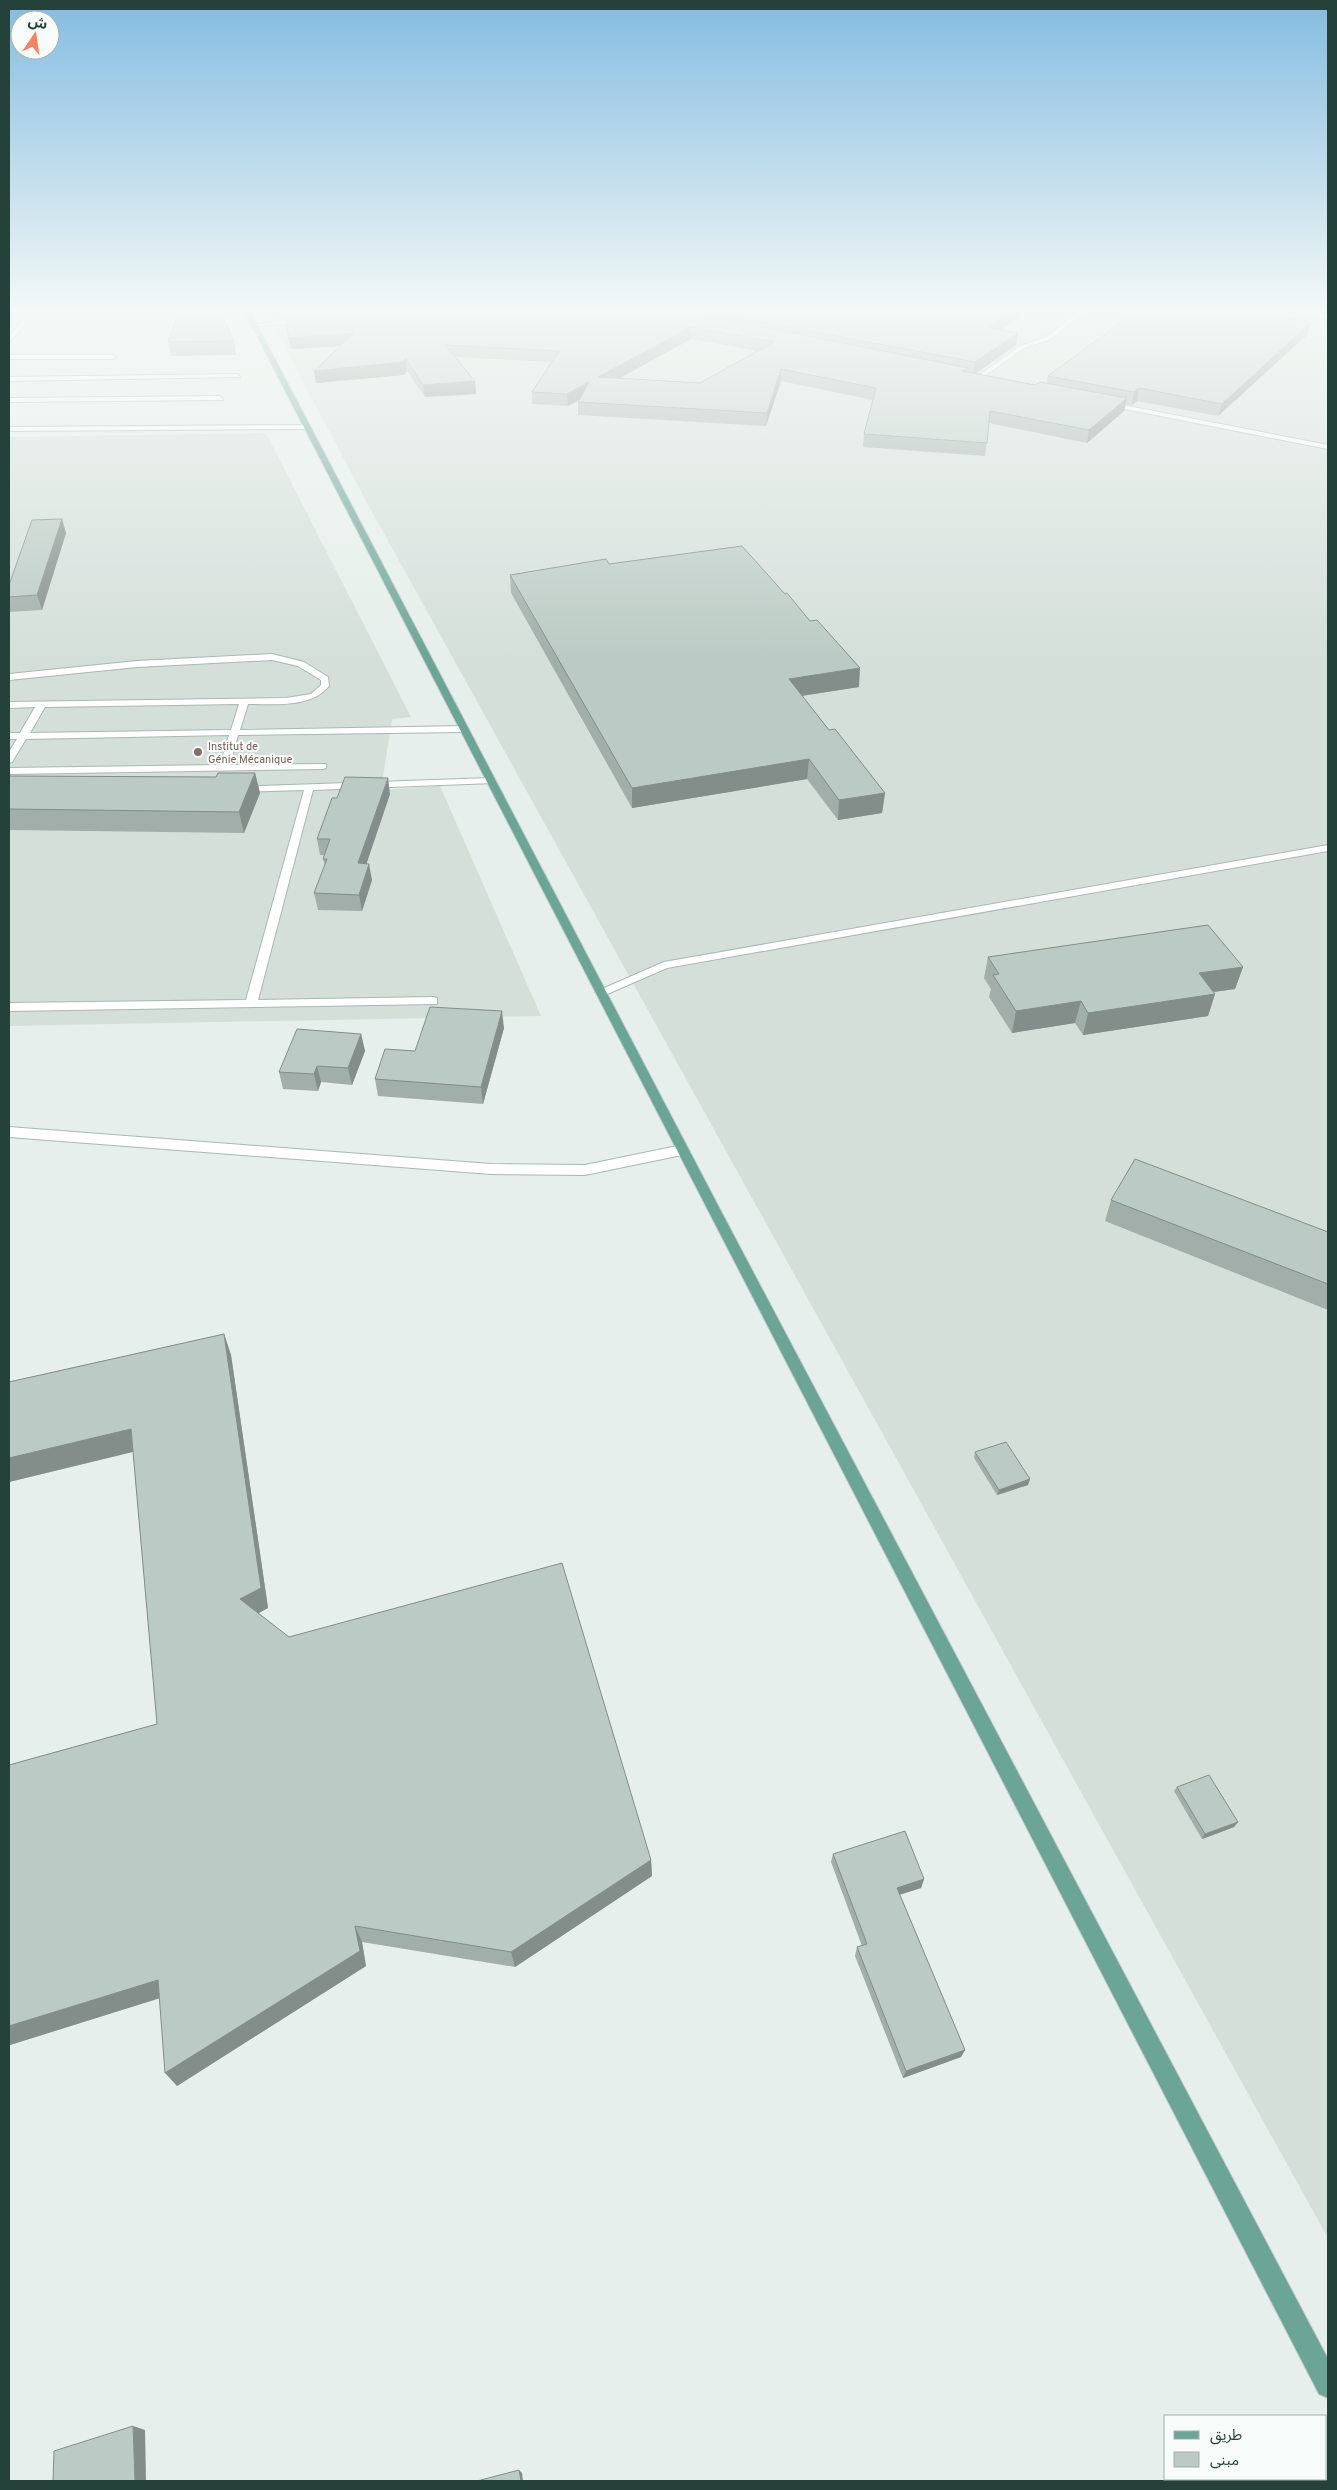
<svg xmlns="http://www.w3.org/2000/svg" width="1337" height="2490" viewBox="0 0 1337 2490" font-family="Overpass,'Noto Sans Arabic',sans-serif">
	<style>
		.built { fill: #d4dfda }
		.lines { fill: none; stroke-linecap: round; stroke-linejoin: round }
		.lane-casing { stroke: #a8b8b2; stroke-width: 2 }
		.street-casing { stroke: #a8b8b2; stroke-width: 2 }
		.secondary-casing { stroke: #a4bbb3; stroke-width: 2 }
		.primary-casing { stroke: #c2cac8; stroke-width: 2 }
		.lane { fill: #fff; fill-rule: evenodd }
		.street { fill: #fff; fill-rule: evenodd }
		.secondary { fill: #fff; fill-rule: evenodd }
		.primary { fill: #6aa596; fill-rule: evenodd }
		.wall { fill: #a1aea9; fill-rule: evenodd }
		.shaded-wall { fill: #838d89 }
		.building { fill: #bbcac4; stroke: #838d89; fill-rule: evenodd }
		.education-dot { fill: #8d6e63; stroke: #f7fbf9; stroke-width: 2 }
		.labels { text-anchor: middle; stroke-width: 4; stroke-linejoin: round; paint-order: stroke }
		.far-education-label { font-size: 11px; fill: #785e54; stroke: #f7fbf9; text-anchor: start }
	</style>
	<rect width="100%" height="100%" fill="#e6efeb"/>
	<g class="built">
		<path d="M266 311H1328V2238L366 501Z"/>
		<path d="M266 433 411 717 392 719 381 790 440 786 541 1016 9 1026V437Z"/>
	</g>
	<g class="lines">
		<g class="lane-casing">
			<g id="lane">
				<path d="M1079 311H1086L1051 339 1024 348 979 380 974 379 1020 346 1047 337Z"/>
				<path d="M1293 311 1328 315V319L1296 313Z"/>
				<path d="M303 318 305 321 254 327 251 325Z"/>
				<path d="M1107 402 1328 445V449L1105 405Z"/>
				<path d="M272 654 304 662 328 677 329 686C311 708 275 704 248 704L240 730 464 726 469 729 464 732 238 735 230 765 326 764V768L323 769 9 774V768L220 765 229 735 26 739 12 762 9 763V752L17 739H9V733H20L35 707 9 708V702L286 698 311 694 321 685V680L298 666 272 660 137 667 9 680V674L137 661ZM239 704 231 730 30 733 45 707Z"/>
				<path d="M491 778 494 779V783L313 790 258 1000 433 997 437 998V1004L9 1011V1003L246 1000 304 790 239 792 236 791V787Z"/>
				<path d="M1328 845V851L667 968 605 995 601 996 595 992 664 962Z"/>
			</g>
		</g>
		<g class="street-casing">
			<g id="street">
				<path d="M30 311H36L9 343V337Z"/>
				<path d="M9 355H113L116 357 113 359H9Z"/>
				<path d="M238 374 240 377 9 381V377Z"/>
				<path d="M220 396 223 400 9 402V398Z"/>
				<path d="M307 425H310V429L9 431V427Z"/>
			</g>
		</g>
		<g class="secondary-casing">
			<path id="secondary" d="M9 1127 491 1164 585 1165 682 1145 689 1150 682 1155 585 1175 491 1174 9 1137Z"/>
		</g>
		<g class="primary-casing">
			<path id="primary" d="M244 311H250L724 1217 1328 2359V2398L1319 2394Z"/>
		</g>
		<use href="#lane" class="lane"/>
		<use href="#street" class="street"/>
		<use href="#secondary" class="secondary"/>
		<use href="#primary" class="primary"/>
	</g>
	<g class="wall">
		<path d="M283 311H1027L1000 330 1016 345 975 374 1035 385 1047 383 1048 376 1308 334 1218 416 1137 401 1132 405 1126 404 1124 411 1087 443 989 423 985 456 863 447 864 434 873 400 781 381 766 426 578 415V402L579 400 568 406 532 404V392L551 362 455 357 475 381 476 394 425 397 407 371 404 375 316 383 314 371 341 346 291 349ZM691 339 757 351 700 383 618 378Z"/>
		<path d="M196 315 234 341 236 355 171 356 168 342Z"/>
		<path d="M66 533 42 610 9 612V585Z"/>
		<path d="M609 564 859 687 802 696 829 730 885 793 882 813 838 820 807 779 632 808 511 593 510 575Z"/>
		<path d="M255 773 260 793 244 833 9 830V776L216 777Z"/>
		<path d="M390 794 366 864 372 880 362 911 318 910 314 893 325 866 323 859 324 855H320L317 839 337 798Z"/>
		<path d="M988 957 1243 967 1235 989 1213 992 1215 994 1208 1016 1083 1035 1075 1023 1012 1033 989 997 991 989 984 978Z"/>
		<path d="M504 1028 483 1104 378 1096 375 1079 415 1051Z"/>
		<path d="M361 1034 365 1051 352 1085 321 1082 318 1091 283 1089 279 1072Z"/>
		<path d="M1111 1200 1328 1232V1310L1105 1221Z"/>
		<path d="M224 1334 231 1355 268 1608 258 1613 289 1637 651 1860 652 1876 515 1967 362 1942 366 1966 177 2086 159 1998 10 2045 9 2044V1765L157 1724 133 1452 9 1482V1382Z"/>
		<path d="M975 1452 1030 1479 1028 1485 997 1495 974 1458Z"/>
		<path d="M1177 1787 1238 1822 1234 1827 1202 1839 1174 1791Z"/>
		<path d="M833 1854 924 1879 921 1888 900 1895 965 2050 961 2057 903 2078 855 1956 857 1947 862 1946 831 1862Z"/>
	</g>
	<g class="shaded-wall">
		<path d="M284 311H359L285 319Z"/>
		<path d="M696 311H712L708 312V313L696 320Z"/>
		<path d="M1011 311H1027L986 339 988 327Z"/>
		<path d="M1311 322 1308 334 1218 416 1222 404Z"/>
		<path d="M691 327V339L598 390V377Z"/>
		<path d="M354 333 356 345 291 349 289 338Z"/>
		<path d="M1018 333 1016 345 973 375 975 362Z"/>
		<path d="M406 359 407 371 404 375 316 383 314 371Z"/>
		<path d="M781 369V381L766 426 767 413Z"/>
		<path d="M475 381 476 394 425 397 423 385Z"/>
		<path d="M589 382V395L568 406 567 394Z"/>
		<path d="M1139 388 1137 401 1132 405 1134 392Z"/>
		<path d="M1127 398 1124 411 1087 443 1089 430Z"/>
		<path d="M62 519 66 533 42 610 37 595Z"/>
		<path d="M860 668 859 687 787 698 789 679Z"/>
		<path d="M809 759 807 779 632 808V788Z"/>
		<path d="M255 773 260 793 244 833 239 812Z"/>
		<path d="M388 778 390 794 361 880 358 863Z"/>
		<path d="M885 793 882 813 838 820 839 800Z"/>
		<path d="M369 864 372 880 362 911 359 895Z"/>
		<path d="M1243 967 1235 989 1192 995 1199 973Z"/>
		<path d="M1215 994 1208 1016 1083 1035 1088 1013Z"/>
		<path d="M1081 1001 1075 1023 1012 1033 1016 1011Z"/>
		<path d="M502 1011 504 1028 483 1104 481 1087Z"/>
		<path d="M361 1034 365 1051 352 1085 348 1068Z"/>
		<path d="M317 1066 321 1082 318 1091 314 1074Z"/>
		<path d="M224 1334 231 1355 268 1608 248 1619 240 1599Z"/>
		<path d="M131 1429 140 1450 9 1482V1458Z"/>
		<path d="M1030 1479 1028 1485 997 1495 999 1490Z"/>
		<path d="M1238 1822 1234 1827 1202 1839 1205 1834Z"/>
		<path d="M651 1860 652 1876 515 1967 511 1952Z"/>
		<path d="M924 1879 921 1888 894 1896 897 1888Z"/>
		<path d="M355 1926 362 1942 366 1966 177 2086 165 2073Z"/>
		<path d="M158 1980 170 1995 10 2045 9 2044V2026Z"/>
		<path d="M965 2050 961 2057 903 2078 906 2071Z"/>
		<path d="M133 2426 145 2430 146 2481H135Z"/>
		<path d="M519 2470 522 2473 523 2481H521Z"/>
	</g>
	<g class="building">
		<path d="M179 311H194L196 315H222L234 341 168 342Z"/>
		<path d="M309 311H683L968 368 962 371 1035 385 1040 382 1127 398 1089 430 990 411 987 443 864 434 876 388 781 369 767 413 578 402 589 382 567 394 532 392 559 351 445 345 475 381 423 385 406 359 402 362 314 371 354 333 289 338 284 314ZM691 327 774 342 700 383 598 377Z"/>
		<path d="M1011 311 988 327 1018 333 975 362 708 312Z"/>
		<path d="M1137 311H1243L1311 322 1222 404 1139 388 1134 392 1048 376Z"/>
		<path d="M62 519 37 595 9 597V585L32 520Z"/>
		<path d="M742 546 785 594 787 593 810 621 817 620 860 668 789 679 829 730 835 729 885 793 839 800 809 759 632 788 510 575 606 559 609 564Z"/>
		<path d="M218 773H255L239 812 9 809V776L216 777Z"/>
		<path d="M345 777 388 778 358 863 369 864 359 895 314 893 327 859H323L330 839H317L332 798H337Z"/>
		<path d="M1208 925 1243 967 1199 973 1215 994 1088 1013 1081 1001 1016 1011 993 975 999 974 988 957Z"/>
		<path d="M430 1007 502 1011 481 1087 375 1079 385 1049 415 1051Z"/>
		<path d="M297 1029 361 1034 348 1068 317 1066 314 1074 279 1072Z"/>
		<path d="M1135 1159 1328 1232V1284L1111 1200Z"/>
		<path d="M224 1334 261 1588 240 1599 289 1637 562 1563 651 1860 511 1952 355 1926 360 1951 165 2073 158 1980 9 2026V1765L157 1724 131 1429 9 1458V1382Z"/>
		<path d="M1006 1442 1030 1479 999 1490 975 1452Z"/>
		<path d="M1209 1775 1238 1822 1205 1834 1177 1787Z"/>
		<path d="M905 1831 924 1879 897 1888 965 2050 906 2071 857 1947 867 1944 833 1854Z"/>
		<path d="M133 2426 135 2481H53L54 2451Z"/>
		<path d="M519 2470 521 2481H477Z"/>
	</g>
	<linearGradient id="sky" x2="0" y2="1"><stop stop-color="#84bce0"/><stop offset="0.47" stop-color="#f4f8f6"/><stop offset="1" stop-color="#f4f8f6" stop-opacity="0"/></linearGradient>
	<rect width="1337" height="660" fill="url(#sky)"/>
	<circle class="education-dot" cx="198" cy="752" r="5"/>
	<g class="labels">
		<g class="far-education-label">
			<text x="208" y="750">Institut de<tspan x="208" dy="13">Génie Mécanique</tspan></text>
		</g>
	</g>
	<rect width="1337" height="2490" fill="none" stroke="#24423a" stroke-width="20"/>
	<rect x="1164" y="2415" width="162" height="65" fill="#f7fbf9" stroke="#a3b1ad"/>
	<rect x="1174" y="2431" width="25" height="8" fill="#6aa596" stroke="#a3b1ad"/>
	<text x="1210" y="2440" font-size="15" fill="#24423a">طريق</text>
	<rect x="1174" y="2452" width="25" height="15" fill="#bbcac4" stroke="#a3b1ad"/>
	<text x="1210" y="2465" font-size="15" fill="#24423a">مبنى</text>
	<g transform="translate(35 35) rotate(13)"><circle r="24" fill="#f7fbf9" stroke="#a3b1ad"/>
	<path d="M0-4L9 19L0 12L-9 19Z" fill="#f4845f"/>
	<text y="-8" font-size="14" font-weight="bold" text-anchor="middle" fill="#24423a">ش</text>
	</g>
</svg>
